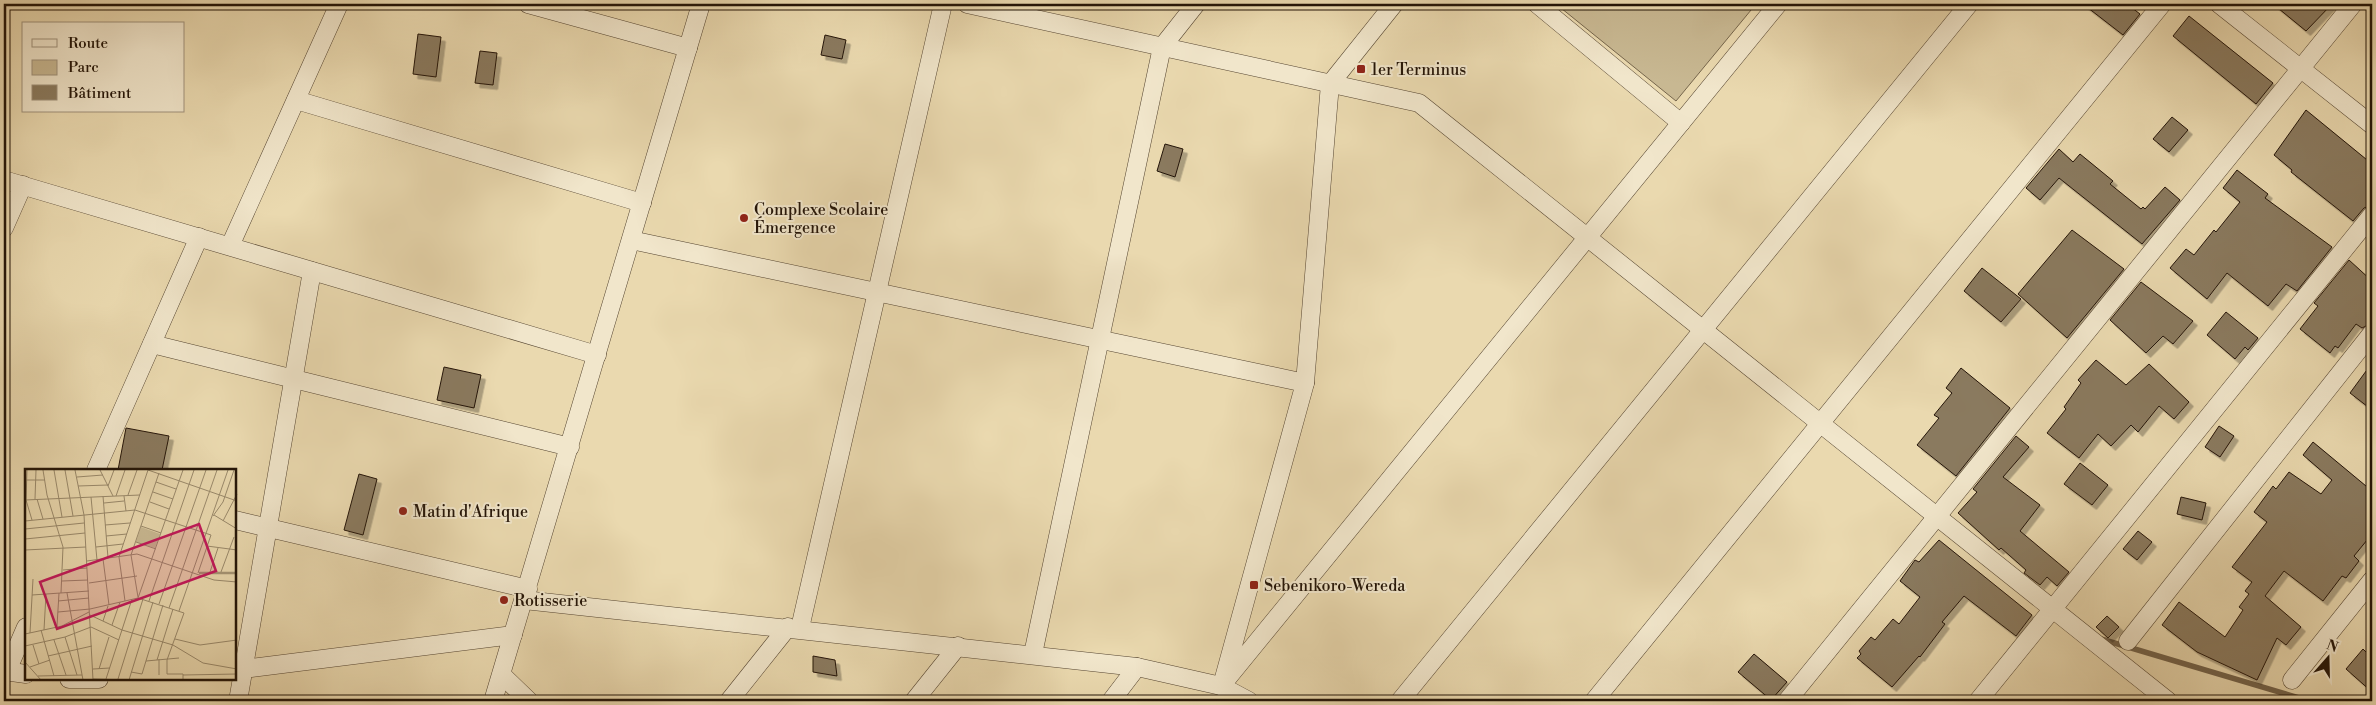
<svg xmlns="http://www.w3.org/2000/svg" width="2376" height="705" viewBox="0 0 2376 705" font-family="'Libre Bodoni',serif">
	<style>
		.park { fill: #c8b892; stroke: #76664c }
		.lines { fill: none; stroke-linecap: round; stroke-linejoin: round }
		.stream { stroke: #72624a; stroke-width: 5.5 }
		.building { fill: #8a7a5e; stroke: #231407; filter: url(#shadow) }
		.minor-casing { stroke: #554531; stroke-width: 19 }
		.minor { stroke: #f1e6cb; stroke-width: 18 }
		.poi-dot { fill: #8f2418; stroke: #f1e6cb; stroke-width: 2 }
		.labels { text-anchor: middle; stroke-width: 4; stroke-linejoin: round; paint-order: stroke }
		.poi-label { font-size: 16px; fill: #231407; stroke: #f1e6cb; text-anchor: start }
		.inset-river { fill: none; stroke: #a69676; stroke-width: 2.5 }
		.inset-road { fill: none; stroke: #9a8a6c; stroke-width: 1 }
		.view { fill: #c2185b; fill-opacity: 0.15; stroke: #c2185b; stroke-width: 2.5 }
		.inset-edge { fill: none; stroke: #231407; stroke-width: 2.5 }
	</style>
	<defs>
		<filter id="shadow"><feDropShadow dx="4.5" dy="4.5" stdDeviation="0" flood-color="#0004"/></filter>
	</defs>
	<rect width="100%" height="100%" fill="#ead9af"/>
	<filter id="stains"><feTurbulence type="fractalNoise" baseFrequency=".004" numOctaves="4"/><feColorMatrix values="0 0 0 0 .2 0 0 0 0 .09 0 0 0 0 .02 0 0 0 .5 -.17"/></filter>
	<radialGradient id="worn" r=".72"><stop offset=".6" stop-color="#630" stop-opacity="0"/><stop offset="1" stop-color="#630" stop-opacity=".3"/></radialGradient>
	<path class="park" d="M1556 4H1756L1676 101Z"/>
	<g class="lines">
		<path class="stream" d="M2101 639 2309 701"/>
	</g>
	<g class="building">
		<path d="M2083 4H2127L2140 14 2123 35Z"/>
		<path d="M2273 4H2332L2306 31Z"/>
		<path d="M2189 16 2273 83 2256 104 2173 36Z"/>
		<path d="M418 34 441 37 436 77 413 74Z"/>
		<path d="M825 35 846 40 842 59 821 55Z"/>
		<path d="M480 51 497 53 493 85 475 83Z"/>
		<path d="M2306 110 2372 164V205L2364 208 2353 221 2291 172 2292 170 2274 155Z"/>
		<path d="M2172 117 2188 130 2169 152 2153 139Z"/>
		<path d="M1165 144 1183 149 1175 177 1157 171Z"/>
		<path d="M2059 149 2073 162 2080 154 2113 181 2110 184 2141 209 2143 207 2145 209 2165 187 2180 200 2142 244 2059 178 2040 200 2026 188Z"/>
		<path d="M2237 170 2268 194 2265 198 2332 247 2297 291 2286 284 2268 306 2227 273 2207 299 2170 268 2186 249 2194 255 2214 230 2216 232 2240 202 2223 188Z"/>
		<path d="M2072 230 2124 269 2067 338 2018 294Z"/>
		<path d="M2349 260 2372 281V323L2362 328 2356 324 2338 348 2335 346 2330 353 2300 329 2318 306 2314 303Z"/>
		<path d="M1982 268 2021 299 2001 322 1964 291Z"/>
		<path d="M2141 282 2193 321 2173 344 2163 336 2146 353 2110 320Z"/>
		<path d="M2226 312 2258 338 2248 350 2245 347 2235 359 2207 335Z"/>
		<path d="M2096 360 2126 385 2149 364 2189 402 2174 419 2159 406 2138 432 2131 425 2111 446 2098 434 2079 458 2047 433 2066 409 2064 407 2081 383 2078 380Z"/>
		<path d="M2372 363V410L2350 393Z"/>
		<path d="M444 367 481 375 474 408 437 400Z"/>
		<path d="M1961 368 2010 408 1956 476 1917 445 1939 418 1934 415 1952 393 1946 388Z"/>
		<path d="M2219 426 2234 436 2220 457 2205 447Z"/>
		<path d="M126 428 169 436 162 470H118Z"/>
		<path d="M2016 436 2029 447 2003 477 2040 505 2020 531 2069 572 2057 586 2047 577 2040 585 2024 573 2026 570 2001 548 1999 550 1958 513 1977 492 1973 489Z"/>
		<path d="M2313 442 2372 491V534L2354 556 2359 561 2346 578 2342 576 2323 601 2284 571 2265 596 2301 627 2286 645 2277 638 2257 680 2197 652 2162 625 2179 602 2225 637 2243 610 2239 607 2249 594 2245 591 2252 582 2232 567 2267 522 2254 512 2273 486 2276 489 2289 472 2321 494 2332 480 2303 455Z"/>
		<path d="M2080 463 2108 485 2092 505 2064 484Z"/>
		<path d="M359 474 377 479 363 535 344 530Z"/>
		<path d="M2181 497 2206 503 2202 520 2177 514Z"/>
		<path d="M2138 531 2152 542 2137 560 2123 549Z"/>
		<path d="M1939 540 2032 615 2016 636 1964 596 1942 622 1945 624 1920 657 1919 656 1892 687 1857 658 1861 654 1859 651 1871 637 1875 640 1893 619 1899 624 1920 597 1900 581 1915 560 1919 562Z"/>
		<path d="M2107 616 2119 627 2108 638 2096 627Z"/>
		<path d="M2363 649 2372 658V692L2346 669Z"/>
		<path d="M1754 654 1787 682 1771 700 1738 672Z"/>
		<path d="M813 656 835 660 837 676 813 672Z"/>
	</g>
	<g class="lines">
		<g class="minor-casing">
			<g id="minor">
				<path d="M528 4 688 48"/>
				<path d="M967 4 1419 103 2168 701"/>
				<path d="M1537 4 1681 123"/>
				<path d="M2219 4 2372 125"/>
				<path d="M296 100 642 203"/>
				<path d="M4 180 597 355"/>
				<path d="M4 228 23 185"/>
				<path d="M631 240 1305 383"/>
				<path d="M230 246 339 4"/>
				<path d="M152 344 570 447"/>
				<path d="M96 470 199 237"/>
				<path d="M235 520 528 589"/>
				<path d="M524 600 1137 667 1221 686 1249 701"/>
				<path d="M800 628 943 4"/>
				<path d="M2128 641 2372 333"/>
				<path d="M1033 654 1162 47 1196 4"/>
				<path d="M235 670 513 635"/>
				<path d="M4 671 26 674"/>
				<path d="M7 671 26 627"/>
				<path d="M502 675 529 701"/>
				<path d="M1224 678 1305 383 1330 84 1394 4"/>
				<path d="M69 679H99"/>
				<path d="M2292 680 2372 580"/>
				<path d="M1221 686 1778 4"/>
				<path d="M238 701 312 271"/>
				<path d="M493 701 701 4"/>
				<path d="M729 701 788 627"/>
				<path d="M914 701 958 646"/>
				<path d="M1111 701 1137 667"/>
				<path d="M1400 701 1969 4"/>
				<path d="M1594 701 2162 4"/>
				<path d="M1787 701 2353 4"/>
				<path d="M1978 701 2372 215"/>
			</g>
		</g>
		<use href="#minor" class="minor"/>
	</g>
	<g class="poi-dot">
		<rect x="1356" y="64" width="10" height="10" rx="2.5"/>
		<circle cx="744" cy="218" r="5"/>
		<circle cx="403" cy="511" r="5"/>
		<rect x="1249" y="580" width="10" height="10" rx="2.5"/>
		<circle cx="504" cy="600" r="5"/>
	</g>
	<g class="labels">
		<g class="poi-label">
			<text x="1371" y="75">1er Terminus</text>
			<text x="754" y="215">Complexe Scolaire<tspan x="754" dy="18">Émergence</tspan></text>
			<text x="413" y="517">Matin d'Afrique</text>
			<text x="1264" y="591">Sebenikoro-Wereda</text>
			<text x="514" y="606">Rotisserie</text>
		</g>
	</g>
	<g transform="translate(25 469)">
		<rect width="211" height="211" fill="#ead9af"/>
		<path d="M116 58 135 65 130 79 111 73Z" fill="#c8b892"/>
		<path class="inset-river" d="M174 104H212"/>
		<path class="inset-road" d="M2 1 1 31 7 51M18 1 22 26 38 78 36 124M29 1 37 48M40 1 48 47M50 1 59 46 68 211M75 1 88 27M123 1 212 32M52 8 78 6M1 11H20M131 13 151 20M53 17 83 16M83 17 89 1M128 23 148 30M103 26 112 1M78 27 83 89M91 27 100 1M99 27 101 42M66 28 72 91M10 30 11 1M12 30 18 50M0 31 115 26M125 33 144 40M79 34 99 32M189 46 212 60M188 47 198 33 209 1M0 52 110 41 186 66 173 104M198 52 212 25M80 56 105 54M116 57 136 64M0 60 59 54M81 67 102 65M0 70 60 64M111 73 131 80M182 77 212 81M71 78 98 75M0 81 61 78M78 90 84 136M62 92 112 85 189 111 212 113M38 101 62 99M185 103 193 79M196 103 209 68M37 112 63 111M64 114 112 107M42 124 58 211M7 126 64 122M113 128 106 86 134 4M113 129 158 1M33 132 64 129M100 132 94 88 123 1M124 132 169 1M134 135 181 1M144 139 192 1M65 140 113 129 159 144 142 191V205H158V211M154 142 203 1M33 143 65 140M65 146 97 161 148 176 178 194 212 200M78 152 83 137M87 156 95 133M32 157 34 124M16 161 29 207M19 161 21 125M5 164 8 110M0 165 37 157 64 143M40 168 52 206M150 170 175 176 212 171M29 171 41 206M8 176 14 195M0 177 40 168 66 158 94 171M23 187 67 177M134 190V206M132 191 148 140M121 192 154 189M0 193 16 211M5 198 25 191M68 200 85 199M74 200 84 168M106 203 117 205 138 136M158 206 212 205M13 207 57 206M68 210 104 211M81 210 107 130M93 210 118 130M104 211 128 133"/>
		<path class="view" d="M174 55 191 102 32 160 15 113Z"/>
		<rect width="211" height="211" class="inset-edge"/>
	</g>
	<rect width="2376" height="705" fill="none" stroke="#ead9af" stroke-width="20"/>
	<rect x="5" y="5" width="2366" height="695" fill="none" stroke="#231407" stroke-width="2.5"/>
	<rect x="10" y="10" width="2356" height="685" fill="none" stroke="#231407"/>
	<rect x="22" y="22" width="162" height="90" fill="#f1e6cb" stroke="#9f927d"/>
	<rect x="32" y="39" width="25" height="8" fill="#f1e6cb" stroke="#9f927d"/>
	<text x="68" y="48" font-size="15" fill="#231407">Route</text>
	<rect x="32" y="60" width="25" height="15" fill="#c8b892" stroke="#9f927d"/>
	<text x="68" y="72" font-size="15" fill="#231407">Parc</text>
	<rect x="32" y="85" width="25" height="15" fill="#8a7a5e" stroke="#9f927d"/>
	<text x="68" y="98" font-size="15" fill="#231407">Bâtiment</text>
	<g transform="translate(2328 658) rotate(20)" stroke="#f1e6cb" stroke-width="4" paint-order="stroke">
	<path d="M0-4L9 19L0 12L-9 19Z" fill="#231407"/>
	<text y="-8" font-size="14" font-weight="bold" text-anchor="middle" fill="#231407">N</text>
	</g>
	<rect width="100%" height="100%" filter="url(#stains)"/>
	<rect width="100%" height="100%" fill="url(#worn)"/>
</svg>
